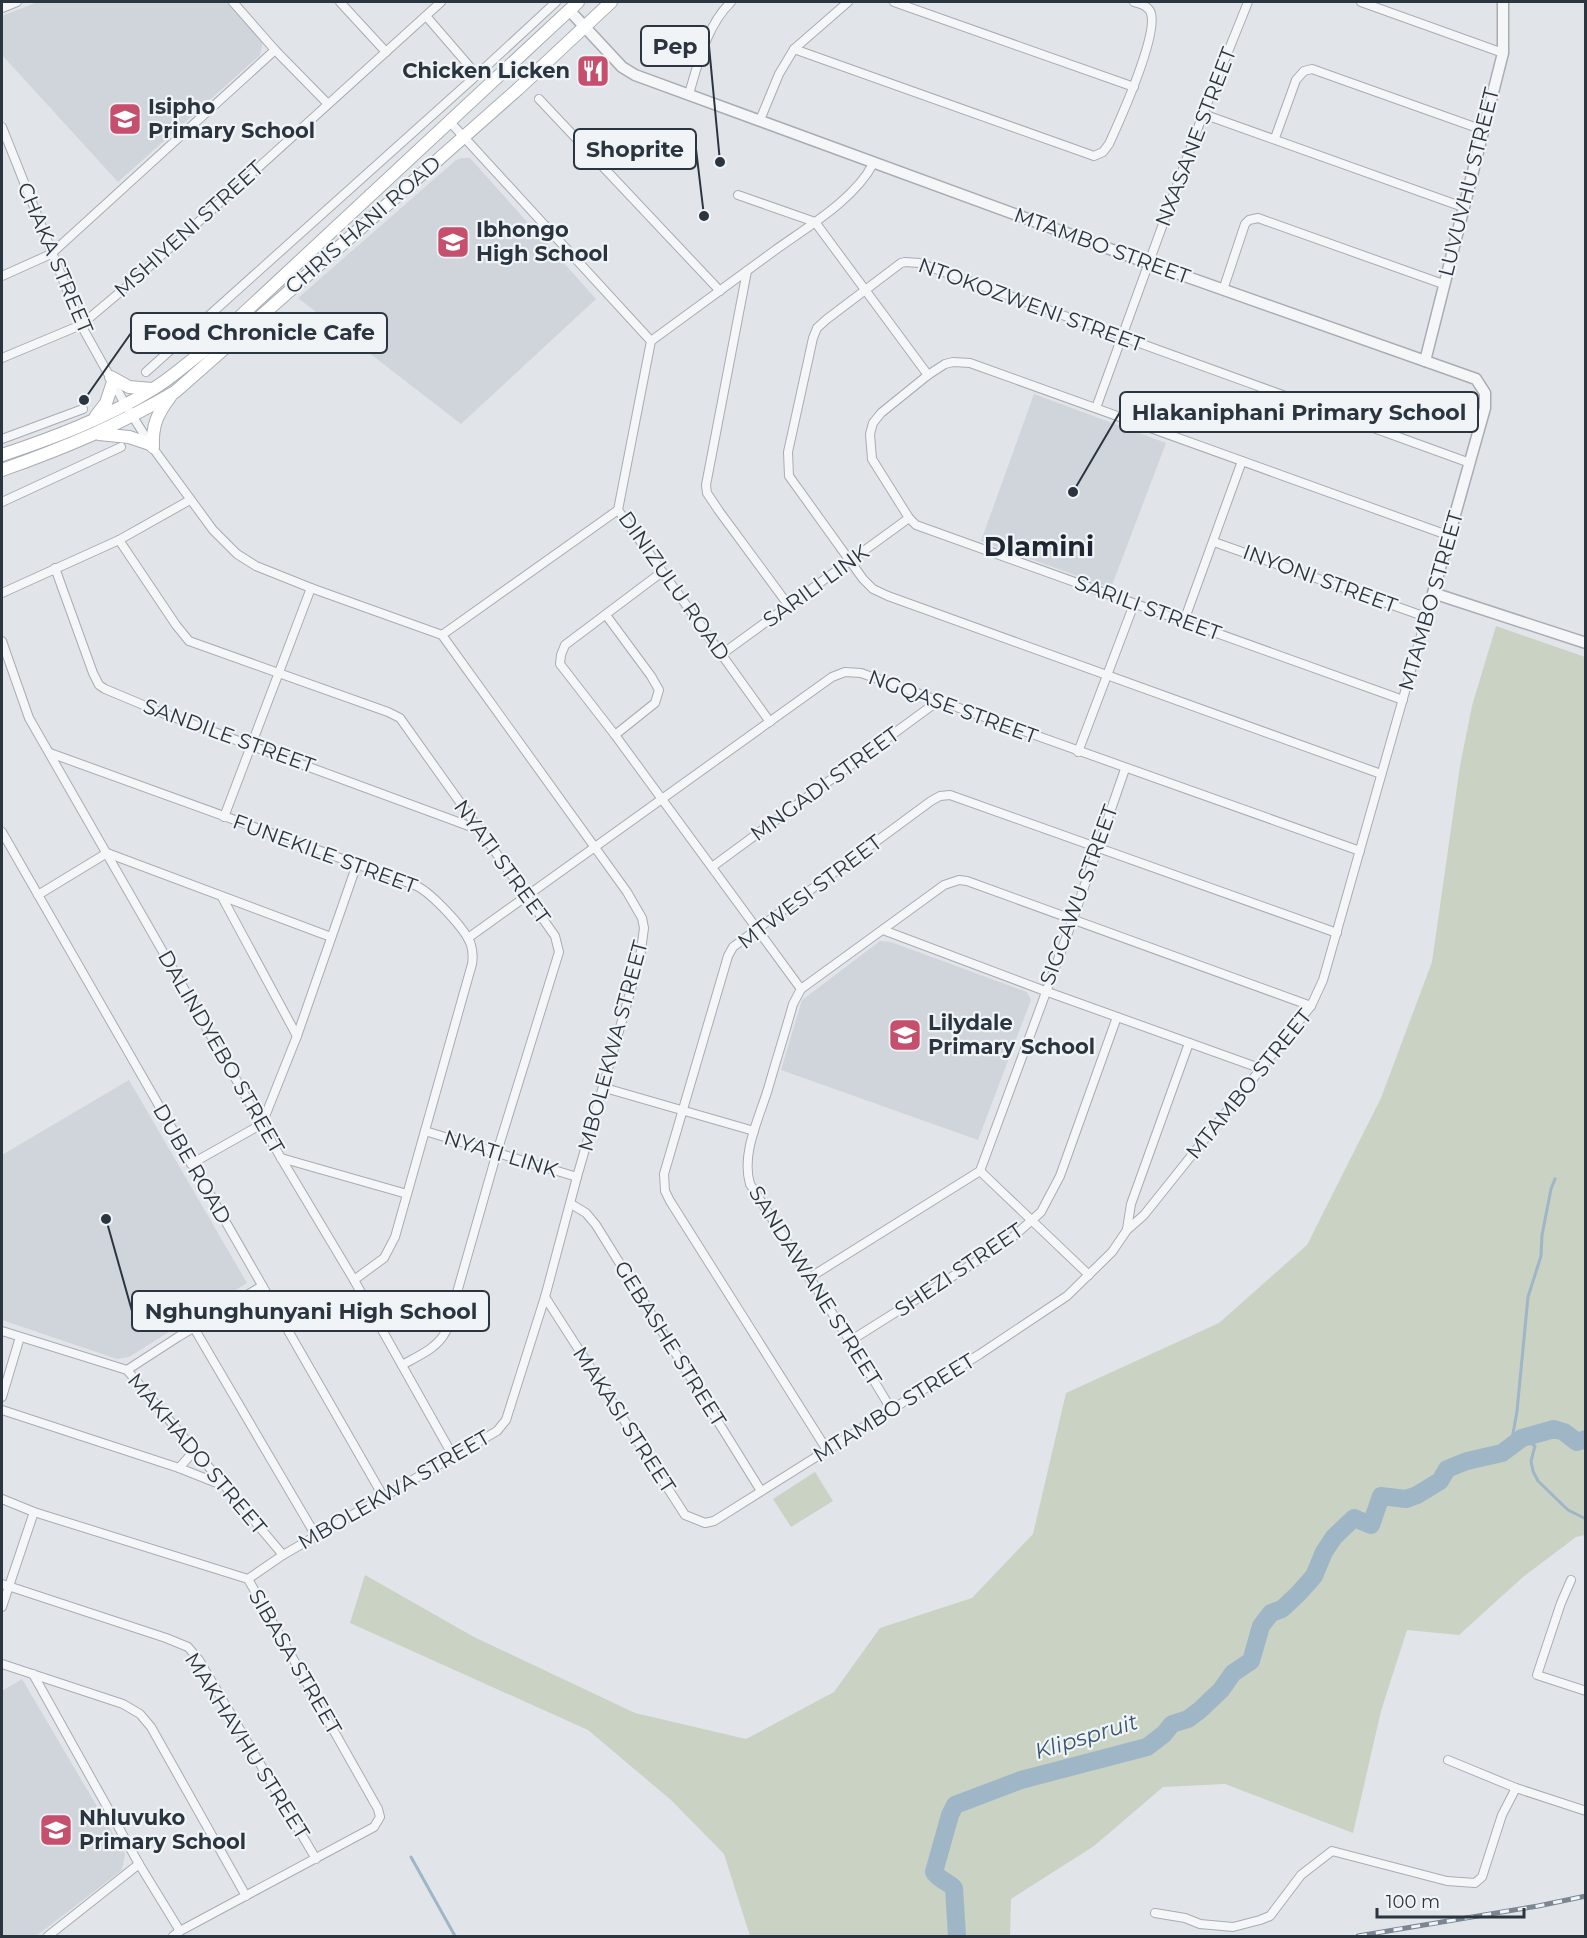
<svg xmlns="http://www.w3.org/2000/svg" width="1587" height="1938" viewBox="0 0 1587 1938" font-family="Montserrat,sans-serif">
	<style>
		.built { fill: #d0d5db }
		.green { fill: #c9d2c3 }
		.lines { fill: none; stroke-linecap: round; stroke-linejoin: round }
		.stream { stroke: #9fb6c7; stroke-width: 3 }
		.river { stroke: #9fb6c7; stroke-width: 18 }
		.minor-casing { stroke: #a7adb3; stroke-width: 10 }
		.tertiary-casing { stroke: #a7adb3; stroke-width: 13 }
		.secondary-casing { stroke: #a7adb3; stroke-width: 14 }
		.minor { stroke: #f4f6f8; stroke-width: 8 }
		.tertiary { stroke: #f4f6f8; stroke-width: 10 }
		.secondary { stroke: #fff; stroke-width: 12 }
		.rail-casing { stroke: #7c8692; stroke-width: 5 }
		.rail { stroke: #f1f4f7; stroke-width: 3; stroke-dasharray: 9; stroke-linecap: butt }
		.labels { text-anchor: middle; stroke-width: 4.5; stroke-linejoin: round; paint-order: stroke }
		.poi-label { font-size: 21px; font-weight: bold; fill: #2b3540; stroke: #f1f4f7; text-anchor: start }
		.street-label { font-size: 21px; fill: #2b3540; stroke: #f1f4f7 }
		.water-label { font-size: 22px; font-style: italic; fill: #375771; stroke: #f1f4f7 }
		.district-label { font-size: 27px; font-weight: bold; fill: #1d2631; stroke: #f1f4f7 }
		.leader { fill: none; stroke: #2b3540; stroke-width: 2 }
		.callout-dot { fill: #2b3540; stroke: #f1f4f7; stroke-width: 2 }
		.callout { fill: #f1f4f7; stroke: #2b3540; stroke-width: 2 }
		.callout-label { font-size: 22px; text-anchor: middle; font-weight: bold; fill: #2b3540 }
	</style>
	<rect width="100%" height="100%" fill="#e1e5e9"/>
	<g class="built">
		<path d="M38 2H227L263 42 260 55 118 182 2 55V16Z"/>
		<path d="M462 158H470L596 299 461 424 298 298 456 160Z"/>
		<path d="M1034 394 1166 443 1111 588 981 541Z"/>
		<path d="M880 941 891 942 1027 992 1031 1000 978 1140 781 1070 802 1000Z"/>
		<path d="M129 1080 247 1283 129 1357 117 1359 2 1320V1155Z"/>
		<path d="M22 1679 125 1854 122 1870 36 1936H2V1691Z"/>
	</g>
	<g class="green">
		<path d="M1496 626 1585 657V1535L1576 1537 1523 1577 1459 1635 1407 1630 1381 1711 1353 1833 1225 1784 1163 1787 1094 1846 1011 1899 1010 1936H750L724 1854 671 1800 588 1730 350 1623 365 1575 474 1637 635 1713 746 1739 834 1692 880 1628 972 1598 1033 1534 1066 1393 1219 1323 1307 1245 1381 1098 1432 962 1460 766 1472 706Z"/>
		<path d="M815 1472 833 1501 791 1527 773 1499Z"/>
	</g>
	<g class="lines">
		<g class="stream">
			<path d="M1522 1438 1535 1446 1531 1461 1533 1471 1538 1481 1568 1510 1586 1519"/>
			<path d="M1511 1445 1517 1411 1528 1297 1541 1256 1542 1235 1551 1189 1555 1179"/>
			<path d="M411 1857 455 1936"/>
		</g>
		<path class="river" d="M957 1936 954 1888C947 1881 939 1880 934 1872L950 1815 955 1805 1021 1780 1147 1747 1164 1734 1172 1724 1188 1719 1200 1710 1221 1690 1233 1673 1251 1661 1261 1626 1271 1613 1282 1609 1298 1594 1314 1576 1324 1552 1334 1537 1354 1518 1371 1525 1381 1496 1406 1499 1417 1495 1440 1481 1447 1469 1467 1461 1502 1453 1522 1438 1554 1429 1564 1432 1577 1442 1586 1439"/>
		<g class="minor-casing">
			<g id="minor">
				<path d="M233 2 275 50 327 103"/>
				<path d="M340 2 386 52"/>
				<path d="M894 2 1134 87"/>
				<path d="M1361 2 1503 53"/>
				<path d="M2 8 17 2"/>
				<path d="M426 16 477 75"/>
				<path d="M794 49 1094 156 1103 152 1109 144C1119 122 1161 30 1150 11 1147 6 1139 3 1134 2"/>
				<path d="M689 94C698 63 707 25 731 2"/>
				<path d="M539 99 720 291"/>
				<path d="M1203 114 1463 207"/>
				<path d="M760 120 779 74 794 49 848 2"/>
				<path d="M450 122 651 341 618 510 770 722"/>
				<path d="M2 127 81 325 125 404 150 444 213 530 237 554 256 566 311 588 442 635 627 892 642 918 644 928 640 958 577 1177 545 1297 506 1420 497 1431 283 1555 248 1579"/>
				<path d="M1275 138 1296 80 1304 71 1312 69 1483 130"/>
				<path d="M738 195 815 222 928 375"/>
				<path d="M747 271 706 485 707 493 719 511 789 606"/>
				<path d="M2 276 51 254 275 50"/>
				<path d="M1223 290 1245 224 1249 220 1258 218 1443 284"/>
				<path d="M651 341C692 311 733 281 774 251 807 227 854 200 873 164"/>
				<path d="M2 358 81 325 132 282 441 2"/>
				<path d="M146 372 477 75 556 2"/>
				<path d="M1096 408 1203 114 1248 2"/>
				<path d="M2 439 83 409"/>
				<path d="M2 502 121 447"/>
				<path d="M119 540 176 625 189 641 388 712 400 718 555 936 559 952 497 1152 446 1331C438 1348 418 1356 402 1365"/>
				<path d="M1214 542 1426 617"/>
				<path d="M55 568 93 673 99 685 105 689 160 712 477 829"/>
				<path d="M662 572 565 645 561 655 560 664 615 735 801 989"/>
				<path d="M2 593 119 540 190 500"/>
				<path d="M606 615 651 676 659 690 655 703 615 735"/>
				<path d="M1184 621 1242 461"/>
				<path d="M442 635 618 510"/>
				<path d="M2 641 29 718 281 1158 354 1280 453 1456"/>
				<path d="M722 654 909 518"/>
				<path d="M1403 700 916 525 909 518 872 459 870 434 873 423 881 413 928 375 945 364 953 362 970 363 1450 536"/>
				<path d="M1078 752 1134 604"/>
				<path d="M50 753 417 886C432 894 466 929 471 945 473 952 473 958 472 964L395 1237 384 1258 354 1280"/>
				<path d="M1381 774 888 596 873 589 863 579 789 476 788 452 813 338 817 328 827 319 901 263 905 262 919 263 1470 463"/>
				<path d="M224 817 311 588"/>
				<path d="M2 832 383 1496"/>
				<path d="M712 867 938 701"/>
				<path d="M38 895 107 853 331 937"/>
				<path d="M222 897 297 1036"/>
				<path d="M883 930 1045 991 1262 1069"/>
				<path d="M468 938 832 677 845 672 861 673 1360 851"/>
				<path d="M605 1088 754 1131"/>
				<path d="M425 1131 577 1177"/>
				<path d="M281 1158 407 1194"/>
				<path d="M191 1164 262 1124 297 1036 357 864"/>
				<path d="M980 1171 1089 1275"/>
				<path d="M571 1204 586 1213 596 1225 761 1491"/>
				<path d="M1127 1229 1131 1204 1189 1043"/>
				<path d="M809 1278 980 1171 1073 919 1125 769"/>
				<path d="M545 1297 685 1515 705 1523 714 1521 980 1354 1067 1296 1112 1252 1127 1230 1144 1215 1311 1006 1323 980 1433 593"/>
				<path d="M194 1328 316 1536"/>
				<path d="M2 1331 127 1370 283 1555"/>
				<path d="M850 1341 1007 1242 1041 1212 1060 1176 1117 1017"/>
				<path d="M127 1370 178 1337 262 1286"/>
				<path d="M2 1397 20 1337"/>
				<path d="M891 1409 850 1341 750 1184C741 1154 759 1118 768 1089 776 1061 785 1033 793 1004L801 989 944 885 959 880 967 881 1311 1006"/>
				<path d="M2 1410 179 1468 222 1485"/>
				<path d="M827 1450 670 1201 665 1191 664 1174 728 956 733 947 931 801 940 796 950 795 1337 933"/>
				<path d="M179 1468 194 1451"/>
				<path d="M2 1499 34 1512 248 1579 378 1809 380 1817 374 1827 180 1931 173 1936"/>
				<path d="M1571 1580 1561 1603 1537 1675 1586 1691"/>
				<path d="M2 1584 166 1638 188 1647 199 1660 316 1859"/>
				<path d="M2 1607 34 1512"/>
				<path d="M2 1664 123 1704 140 1714 151 1727 246 1896"/>
				<path d="M33 1674 139 1864 180 1931"/>
				<path d="M1448 1760 1516 1788 1586 1811"/>
				<path d="M1155 1913 1185 1918 1200 1924 1233 1927 1260 1920 1270 1916 1301 1875 1332 1851 1447 1881 1475 1883 1482 1877 1502 1815 1516 1788"/>
				<path d="M48 1936 139 1864"/>
			</g>
		</g>
		<g class="tertiary-casing">
			<g id="tertiary">
				<path d="M569 10 622 67 635 75 1148 263 1476 379 1485 393V408L1433 593 1586 643"/>
				<path d="M1425 361 1503 53V2"/>
			</g>
		</g>
		<g class="secondary-casing">
			<g id="secondary">
				<path d="M111 377 129 387 152 389"/>
				<path d="M96 416 106 403 113 382"/>
				<path d="M99 434 129 437 150 444"/>
				<path d="M153 447C152 426 157 414 170 397"/>
				<path d="M2 455C53 438 106 418 153 389 170 379 185 365 201 353L578 2"/>
				<path d="M2 470C64 448 117 426 175 392L518 89 611 2"/>
			</g>
		</g>
		<use href="#minor" class="minor"/>
		<use href="#tertiary" class="tertiary"/>
		<use href="#secondary" class="secondary"/>
		<g class="rail-casing">
			<path id="rail" d="M1358 1936 1538 1906 1586 1896"/>
		</g>
		<use href="#rail" class="rail"/>
	</g>
	<defs>
		<g id="restaurant-square" transform="scale(1.725)"><rect x="-9" y="-9" width="18" height="18" rx="4" fill="#c64f6d" stroke="#f1f4f7"/><path d="M-5-6h1v4h1v-4h1v4h1v-4h1v5L-1.5 .5V6h-2V.5L-5-1ZM5-6V6H3V1.5H1.5Q1.5-4 5-6Z" fill="#fff"/></g>
		<g id="school-square" transform="scale(1.725)"><rect x="-9" y="-9" width="18" height="18" rx="4" fill="#c64f6d" stroke="#f1f4f7"/><path d="M0-5L7-2L0 1L-7-2ZM-4 1L0 2.5L4 1V4Q0 6-4 4Z" fill="#fff"/></g>
	</defs>
	<g fill-rule="evenodd">
		<use href="#restaurant-square" x="593" y="71"/>
		<use href="#school-square" x="125" y="119"/>
		<use href="#school-square" x="453" y="242"/>
		<use href="#school-square" x="905" y="1035"/>
		<use href="#school-square" x="56" y="1830"/>
	</g>
	<g class="labels">
		<g class="poi-label">
			<text x="570" y="78" text-anchor="end">Chicken Licken</text>
			<text x="148" y="114">Isipho<tspan x="148" dy="24">Primary School</tspan></text>
			<text x="476" y="237">Ibhongo<tspan x="476" dy="24">High School</tspan></text>
			<text x="928" y="1030">Lilydale<tspan x="928" dy="24">Primary School</tspan></text>
			<text x="79" y="1825">Nhluvuko<tspan x="79" dy="24">Primary School</tspan></text>
		</g>
		<g class="street-label">
			<text transform="translate(1196 137) rotate(-69)" y="7">NXASANE STREET</text>
			<text transform="translate(1469 182) rotate(-76)" y="7">LUVUVHU STREET</text>
			<text transform="translate(363 225) rotate(-41)" y="7">CHRIS HANI ROAD</text>
			<text transform="translate(189 229) rotate(-42)" y="7">MSHIYENI STREET</text>
			<text transform="translate(1102 246) rotate(20)" y="7">MTAMBO STREET</text>
			<text transform="translate(55 258) rotate(67)" y="7">CHAKA STREET</text>
			<text transform="translate(1031 305) rotate(20)" y="7">NTOKOZWENI STREET</text>
			<text transform="translate(1320 579) rotate(20)" y="7">INYONI STREET</text>
			<text transform="translate(674 586) rotate(55)" y="7">DINIZULU ROAD</text>
			<text transform="translate(816 586) rotate(-36)" y="7">SARILI LINK</text>
			<text transform="translate(1431 601) rotate(-74)" y="7">MTAMBO STREET</text>
			<text transform="translate(1148 608) rotate(20)" y="7">SARILI STREET</text>
			<text transform="translate(953 707) rotate(20)" y="7">NGQASE STREET</text>
			<text transform="translate(229 736) rotate(20)" y="7">SANDILE STREET</text>
			<text transform="translate(825 784) rotate(-36)" y="7">MNGADI STREET</text>
			<text transform="translate(325 854) rotate(20)" y="7">FUNEKILE STREET</text>
			<text transform="translate(502 862) rotate(54)" y="7">NYATI STREET</text>
			<text transform="translate(810 892) rotate(-37)" y="7">MTWESI STREET</text>
			<text transform="translate(1079 895) rotate(-70)" y="7">SIGCAWU STREET</text>
			<text transform="translate(613 1046) rotate(-75)" y="7">MBOLEKWA STREET</text>
			<text transform="translate(221 1052) rotate(60)" y="7">DALINDYEBO STREET</text>
			<text transform="translate(1249 1084) rotate(-51)" y="7">MTAMBO STREET</text>
			<text transform="translate(501 1154) rotate(17)" y="7">NYATI LINK</text>
			<text transform="translate(192 1164) rotate(60)" y="7">DUBE ROAD</text>
			<text transform="translate(959 1270) rotate(-34)" y="7">SHEZI STREET</text>
			<text transform="translate(815 1286) rotate(58)" y="7">SANDAWANE STREET</text>
			<text transform="translate(670 1344) rotate(58)" y="7">GEBASHE STREET</text>
			<text transform="translate(894 1408) rotate(-32)" y="7">MTAMBO STREET</text>
			<text transform="translate(624 1420) rotate(57)" y="7">MAKASI STREET</text>
			<text transform="translate(197 1454) rotate(50)" y="7">MAKHADO STREET</text>
			<text transform="translate(394 1490) rotate(-30)" y="7">MBOLEKWA STREET</text>
			<text transform="translate(295 1662) rotate(60)" y="7">SIBASA STREET</text>
			<text transform="translate(247 1746) rotate(58)" y="7">MAKHAVHU STREET</text>
		</g>
		<g class="water-label">
			<text transform="translate(1086 1736) rotate(-17)" y="8">Klipspruit</text>
		</g>
		<g class="district-label">
			<text x="1039" y="556">Dlamini</text>
		</g>
	</g>
	<path class="leader" d="M720 162L709 46M704 216L696 149M84 400L131 333M1073 492L1120 412M106 1219L132 1311"/>
	<g class="callout-dot">
		<circle cx="720" cy="162" r="6"/>
		<circle cx="704" cy="216" r="6"/>
		<circle cx="84" cy="400" r="6"/>
		<circle cx="1073" cy="492" r="6"/>
		<circle cx="106" cy="1219" r="6"/>
	</g>
	<g class="callout">
		<rect x="641" y="26" width="68" height="40" rx="6"/>
		<rect x="574" y="129" width="122" height="40" rx="6"/>
		<rect x="131" y="313" width="256" height="40" rx="6"/>
		<rect x="1120" y="392" width="358" height="40" rx="6"/>
		<rect x="132" y="1291" width="357" height="40" rx="6"/>
	</g>
	<g class="callout-label">
		<text x="675" y="54">Pep</text>
		<text x="635" y="157">Shoprite</text>
		<text x="259" y="340">Food Chronicle Cafe</text>
		<text x="1299" y="420">Hlakaniphani Primary School</text>
		<text x="311" y="1319">Nghunghunyani High School</text>
	</g>
	<rect width="1587" height="1938" fill="none" stroke="#2b3540" stroke-width="6"/>
	<path d="M1377 1908v9h147v-9" fill="none" stroke="#2b3540" stroke-width="3"/>
	<text x="1386" y="1908" font-size="18" fill="#2b3540" stroke="#f1f4f7" stroke-width="4.5" paint-order="stroke">100 m</text>
</svg>
